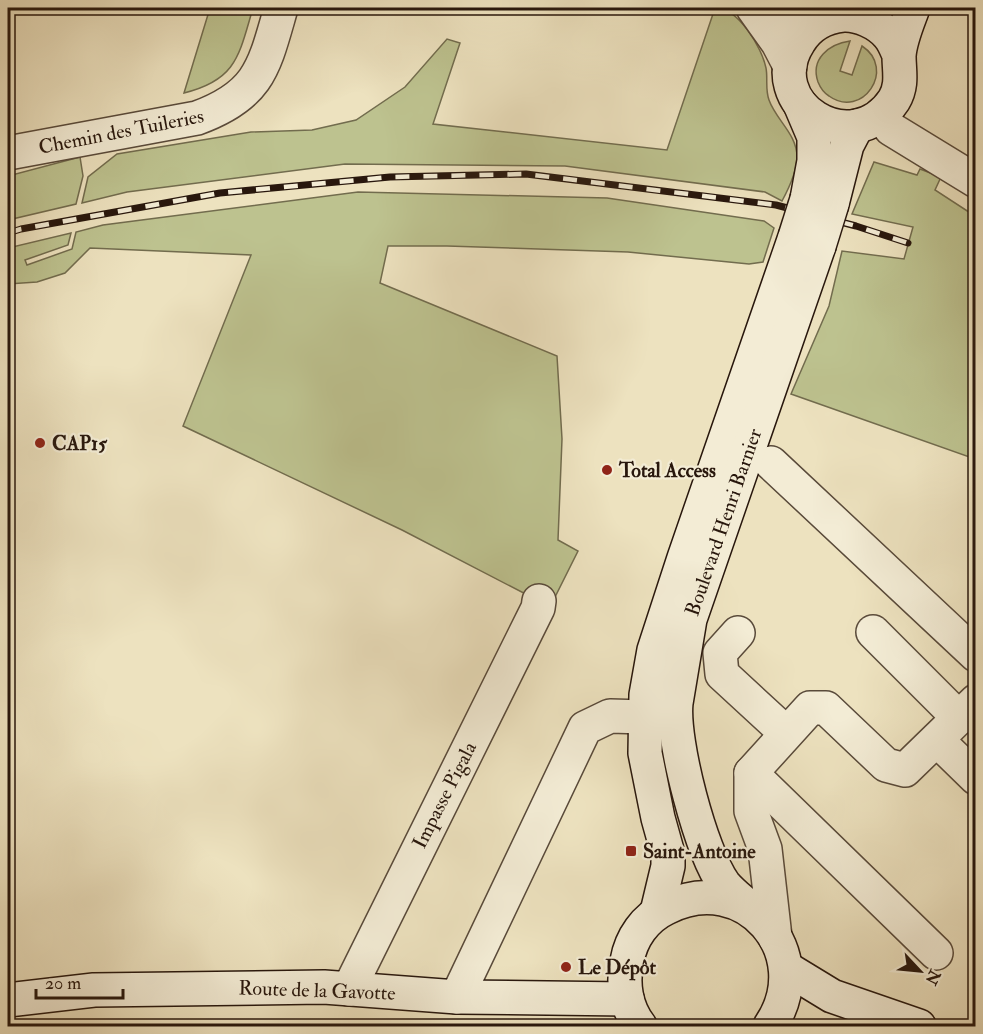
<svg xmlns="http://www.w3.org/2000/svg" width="983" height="1034" viewBox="0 0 983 1034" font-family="'IM FELL Double Pica',serif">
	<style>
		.green { fill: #bdc28f; stroke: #726c4e; stroke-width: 1.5 }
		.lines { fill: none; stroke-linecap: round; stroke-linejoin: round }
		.street-casing { stroke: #594a3a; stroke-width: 36 }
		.secondary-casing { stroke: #28170d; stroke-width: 36 }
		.street { stroke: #f3ecd5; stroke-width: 33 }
		.secondary { stroke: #f3ecd5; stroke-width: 33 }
		.rail-casing { stroke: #28170d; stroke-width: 7 }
		.rail { stroke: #f3ecd5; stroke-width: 4.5; stroke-dasharray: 14; stroke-linecap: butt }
		.secondary-bridge-casing { stroke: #28170d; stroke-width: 36; stroke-linecap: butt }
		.secondary-bridge { stroke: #f3ecd5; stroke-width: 33 }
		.poi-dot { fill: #8f2418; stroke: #f3ecd5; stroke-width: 2 }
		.labels { text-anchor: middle; stroke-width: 4.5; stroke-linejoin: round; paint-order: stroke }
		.street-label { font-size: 20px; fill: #28170d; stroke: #f3ecd5 }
		.poi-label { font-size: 20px; font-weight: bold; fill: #28170d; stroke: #f3ecd5; text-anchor: start }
	</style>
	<rect width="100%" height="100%" fill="#ede2bf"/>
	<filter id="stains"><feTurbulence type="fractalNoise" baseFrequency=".00333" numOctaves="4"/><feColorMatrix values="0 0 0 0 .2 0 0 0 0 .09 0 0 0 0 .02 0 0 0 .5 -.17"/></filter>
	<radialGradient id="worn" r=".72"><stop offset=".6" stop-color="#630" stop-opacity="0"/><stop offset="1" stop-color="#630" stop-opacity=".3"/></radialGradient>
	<g class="green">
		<path d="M210 8H253C239 55 237 80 184 93Z"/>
		<path d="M715 8C738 7 762 48 766 68 768 78 765 89 769 100 776 120 797 134 797 157 797 171 789 188 782 201L765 192 565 166 345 164 127 192 82 203 88 177 117 154 251 132 312 130 356 120 405 87 447 39 460 43 433 124 667 150Z"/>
		<path d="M850 41 840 71 852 75 862 46C897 69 862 120 829 96 824 93 820 87 818 82 810 59 829 44 850 41Z"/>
		<path d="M80 157 83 176 76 204 8 220V176Z"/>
		<path d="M874 162 917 175 920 169 941 177 935 190 975 216V459L791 394 829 306 842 251 904 259 913 227 852 214Z"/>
		<path d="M358 192 607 198 764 221 774 228 763 262 749 264 628 252 447 246H388L380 283 557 356 562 439 558 540 578 551 551 605 539 601 402 530 183 426 251 255 90 248 65 273 37 282 8 284V248L71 233 68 245 25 260 27 265 72 249 76 232 103 225Z"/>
	</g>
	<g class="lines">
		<g class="street-casing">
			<g id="street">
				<path d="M753 8 778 43 790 66"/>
				<path d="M776 8 791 15 818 21"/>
				<path d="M881 115 891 129 976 181"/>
				<path d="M8 153 197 118C260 95 264 67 281 8"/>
				<path d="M771 463 976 655"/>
				<path d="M873 632 959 718"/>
				<path d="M738 633 720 653 722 674 786 733"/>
				<path d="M937 740 976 778"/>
				<path d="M751 773 936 953"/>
				<path d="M775 937 765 849 751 811V773L810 708H826L886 765 905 770 976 701"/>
				<path d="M349 989 538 608 539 601"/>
				<path d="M457 997 585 728 610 716 645 717"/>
			</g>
		</g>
		<g class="secondary-casing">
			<g id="secondary">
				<path d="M899 55C896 48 893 40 888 35 878 23 858 14 843 15 824 17 809 25 799 42 759 104 852 163 894 100 903 85 899 71 899 56 900 40 908 22 913 8"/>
				<path d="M800 104 814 137V161L807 199"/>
				<path d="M832 204 847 145 857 126"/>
				<path d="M657 912 668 866V854L658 818 645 753 646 695 654 650 684 558 795 237"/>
				<path d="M754 912C745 903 732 894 724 884 701 852 672 742 676 703L690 619 819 246"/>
				<path d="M786 968 832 996 919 1026"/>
				<path d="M8 1000 94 990 324 987 457 997 627 999"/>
				<path d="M640 1026C626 1008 622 984 627 961 631 938 645 918 666 908 745 867 819 954 770 1026"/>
			</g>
		</g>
		<use href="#street" class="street"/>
		<use href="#secondary" class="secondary"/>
		<g class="rail-casing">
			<path id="rail" d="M8 233 21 229 220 193 390 177 526 174 776 205 856 226 908 243"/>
		</g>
		<use href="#rail" class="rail"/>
		<g class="secondary-bridge-casing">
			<g id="secondary-bridge">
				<path d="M795 237 807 199"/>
				<path d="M819 246 832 204"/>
			</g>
		</g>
		<use href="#secondary-bridge" class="secondary-bridge"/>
	</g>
	<g class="poi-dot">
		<circle cx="40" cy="443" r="6"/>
		<circle cx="607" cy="470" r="6"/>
		<rect x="625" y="845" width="12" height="12" rx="3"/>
		<circle cx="566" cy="967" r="6"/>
	</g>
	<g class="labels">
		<g class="street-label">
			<text transform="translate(121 131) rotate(-11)" y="7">Chemin des Tuileries</text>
			<text transform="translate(723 522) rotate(-71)" y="7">Boulevard Henri Barnier</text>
			<text transform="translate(444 795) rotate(-63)" y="7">Impasse Pigala</text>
			<text transform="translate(317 990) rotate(2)" y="7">Route de la Gavotte</text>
		</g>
		<g class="poi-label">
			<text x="52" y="450">CAP15</text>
			<text x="619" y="477">Total Access</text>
			<text x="643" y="858">Saint-Antoine</text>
			<text x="578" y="974">Le Dépôt</text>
		</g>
	</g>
	<rect width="983" height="1034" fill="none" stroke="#ede2bf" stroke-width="30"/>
	<rect x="9" y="9" width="965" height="1016" fill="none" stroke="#28170d" stroke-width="3"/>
	<rect x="15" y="15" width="953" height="1004" fill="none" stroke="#28170d" stroke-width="1.5"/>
	<g transform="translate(920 971) rotate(116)" stroke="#f3ecd5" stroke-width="4.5" paint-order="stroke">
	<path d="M0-4.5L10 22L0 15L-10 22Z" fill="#28170d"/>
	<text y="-9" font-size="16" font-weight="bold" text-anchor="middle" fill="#28170d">N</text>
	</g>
	<path d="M36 989v9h87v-9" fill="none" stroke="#28170d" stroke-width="3"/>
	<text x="45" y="989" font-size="18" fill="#28170d" stroke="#f3ecd5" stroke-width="4.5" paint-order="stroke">20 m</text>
	<rect width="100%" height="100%" filter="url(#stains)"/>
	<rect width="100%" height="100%" fill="url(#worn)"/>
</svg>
